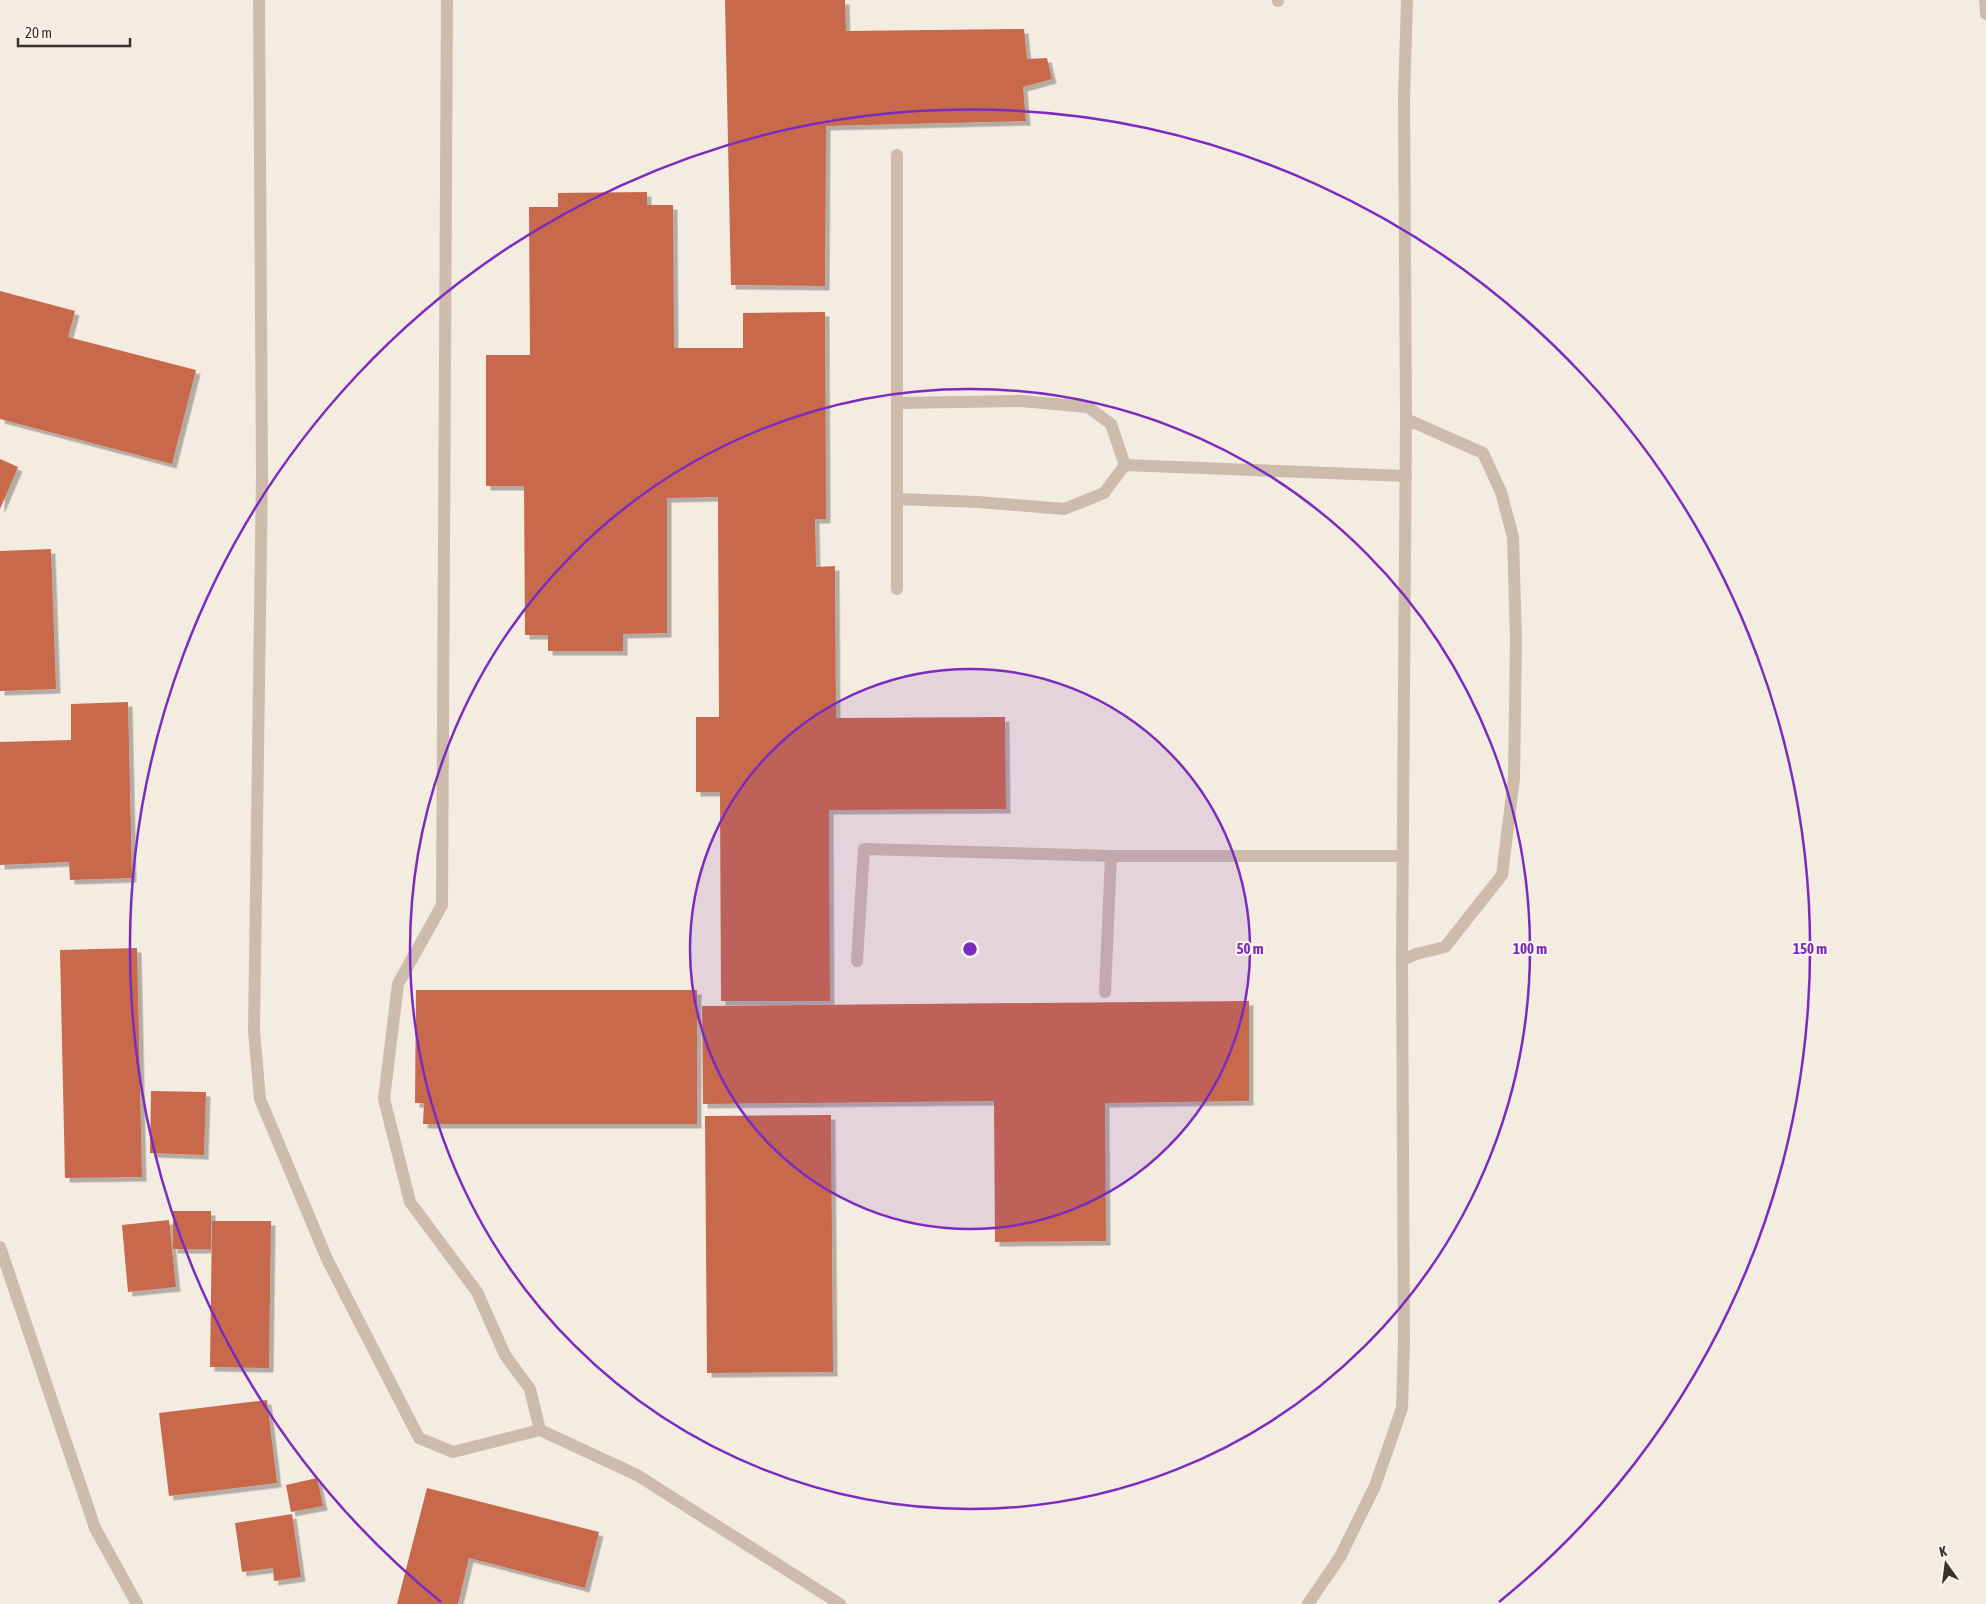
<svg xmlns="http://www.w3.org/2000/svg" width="1986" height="1604" viewBox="0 0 1986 1604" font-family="'Asap Condensed',sans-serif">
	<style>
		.building { fill: #c8694b; filter: url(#shadow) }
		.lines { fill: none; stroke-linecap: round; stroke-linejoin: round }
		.minor { stroke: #cdbbac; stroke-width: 12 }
		.ring { fill: none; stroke: #7b2cbf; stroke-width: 2.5 }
		.centre { fill: #7b2cbf; stroke: #fbf5ee; stroke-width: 2.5 }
		.ring-label { font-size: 15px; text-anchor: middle; font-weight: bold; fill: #7b2cbf; stroke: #fbf5ee; stroke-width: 4; stroke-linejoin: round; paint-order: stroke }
	</style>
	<defs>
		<filter id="shadow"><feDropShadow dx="4.5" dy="4.5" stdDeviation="0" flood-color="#0004"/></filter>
	</defs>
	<rect width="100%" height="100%" fill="#f4ebe1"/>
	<g class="building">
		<path d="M725 0H845L846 31 1024 29 1027 59 1047 58 1052 79 1023 87 1026 121 826 126 825 286 731 285Z"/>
		<path d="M647 192V205H673L674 348H743V313L825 312 826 519H815L816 567 835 566 836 718 1005 717 1006 809 829 810 830 1001H721L720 792H696V717H719L718 497 667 498V633L623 634V651H548V635H525L524 486H486V355H530L529 207H558V193Z"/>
		<path d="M0 291 75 311 68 337 196 370 172 464 0 419Z"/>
		<path d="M0 459 18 467 0 509Z"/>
		<path d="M51 549 56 689 0 691V551Z"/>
		<path d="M128 702 132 878 70 880 69 862 0 865V742L71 740V704Z"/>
		<path d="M137 948 142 1177 65 1178 60 950Z"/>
		<path d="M416 990H697V1124H423L424 1103H415Z"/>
		<path d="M1249 1001V1101L1105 1103 1106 1241 995 1242 994 1101 703 1104 702 1006Z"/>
		<path d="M151 1091 206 1092 204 1155 150 1153Z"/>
		<path d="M831 1115 833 1372 707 1373 705 1116Z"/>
		<rect x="173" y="1211" width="38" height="38"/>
		<path d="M169 1220 176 1287 128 1292 122 1225Z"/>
		<path d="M212 1221H271L269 1368 210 1367Z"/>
		<path d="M267 1400 277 1483 169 1496 159 1413Z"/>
		<path d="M317 1478 323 1506 291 1512 286 1485Z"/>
		<path d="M427 1488 599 1532 585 1588 469 1558 458 1604H397Z"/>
		<path d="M292 1514 301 1577 274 1581 273 1568 242 1572 235 1523Z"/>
	</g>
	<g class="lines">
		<g class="minor">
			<path d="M259 0 262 475 254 1031 260 1099 327 1259 419 1438 453 1452 540 1430 637 1475 840 1604"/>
			<path d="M447 0 442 905 398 984 384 1099 410 1202 477 1292 505 1355 530 1389 540 1430"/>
			<path d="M1278 0V1"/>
			<path d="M1985 0 1986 14"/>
			<path d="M897 403 1021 401 1088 407 1111 424 1125 465 1104 493 1064 509 978 502 898 499"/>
			<path d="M1125 465 1406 476"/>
			<path d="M897 589V155"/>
			<path d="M1402 960 1416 954 1445 947 1502 875 1514 778 1516 639 1513 537 1501 492 1483 453 1406 419"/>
			<path d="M857 961 864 849 1111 856H1403"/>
			<path d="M1105 992 1111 856"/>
			<path d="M0 1247 95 1528 137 1604"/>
			<path d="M1308 1604 1340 1557 1375 1486 1402 1408 1404 1342 1402 960 1406 419 1404 99 1407 0"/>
		</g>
	</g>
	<circle cx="970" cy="949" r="280" fill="#7b2cbf" fill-opacity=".12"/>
	<g class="ring">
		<circle cx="970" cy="949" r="280"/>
		<circle cx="970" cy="949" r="560"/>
		<path d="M441 1602A840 840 0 1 1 1499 1602"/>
	</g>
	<circle cx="970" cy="949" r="8" class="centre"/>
	<g class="ring-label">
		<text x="1250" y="954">50 m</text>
		<text x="1530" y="954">100 m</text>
		<text x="1810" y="954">150 m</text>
	</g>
	<g transform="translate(1946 1564) rotate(346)" stroke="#fbf5ee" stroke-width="4" paint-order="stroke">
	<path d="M0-4L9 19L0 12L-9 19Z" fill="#3b302b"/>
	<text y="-8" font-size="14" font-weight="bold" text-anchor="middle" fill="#3b302b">K</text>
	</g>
	<path d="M18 38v8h112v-8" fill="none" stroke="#3b302b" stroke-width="2.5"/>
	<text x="25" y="38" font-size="15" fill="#3b302b" stroke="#fbf5ee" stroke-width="4" paint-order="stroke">20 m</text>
</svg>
